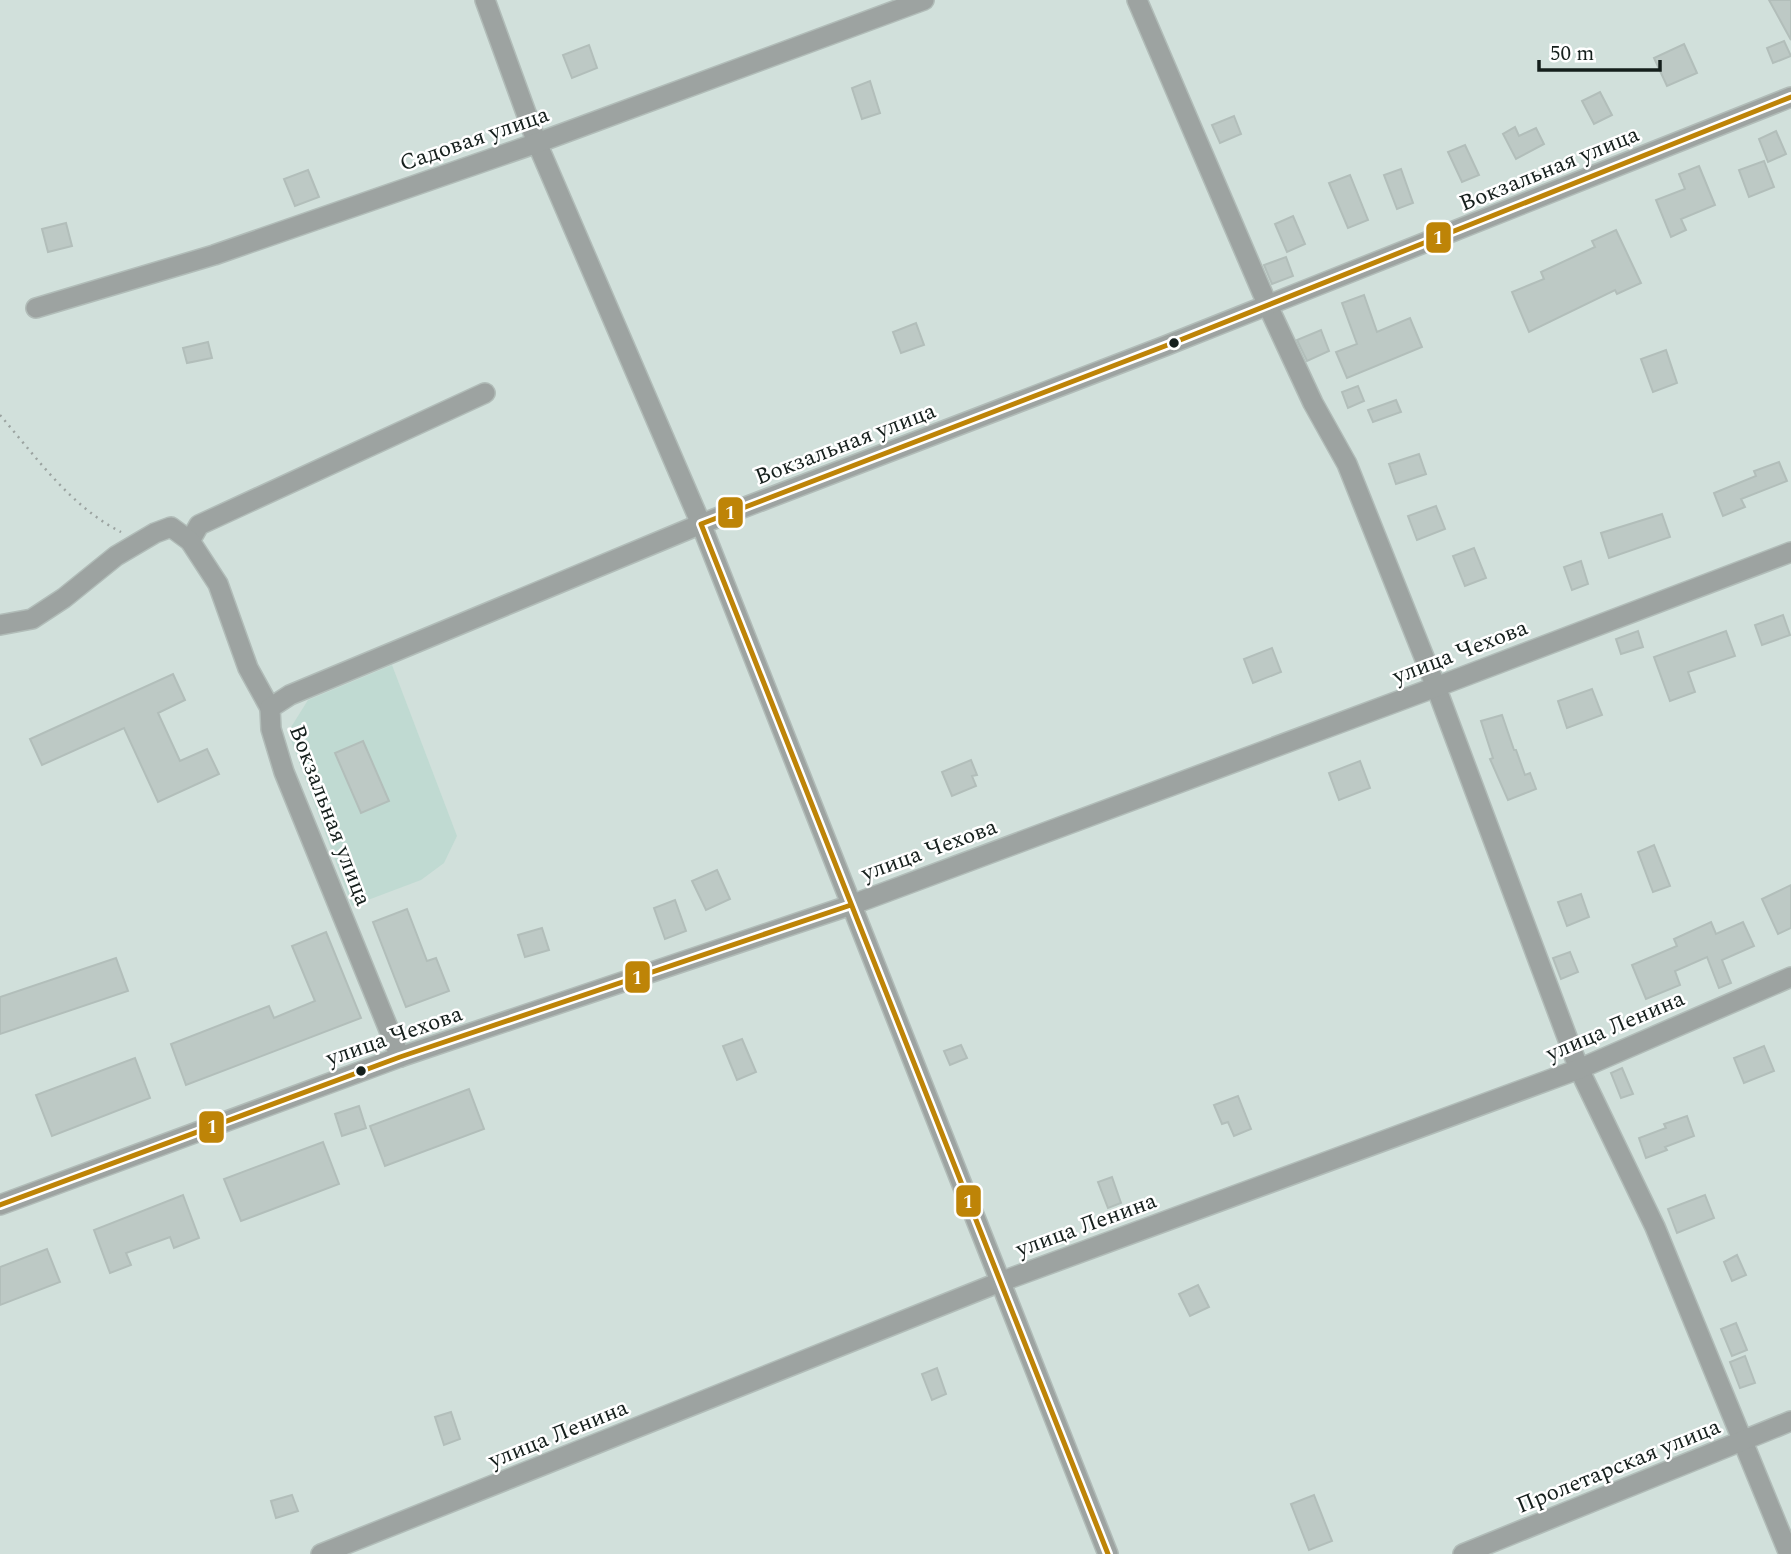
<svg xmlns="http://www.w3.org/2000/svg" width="1791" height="1554" viewBox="0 0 1791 1554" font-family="Spectral,serif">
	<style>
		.built { fill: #c0dad2 }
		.building { fill: #bdc9c5; stroke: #b2beba; stroke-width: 2 }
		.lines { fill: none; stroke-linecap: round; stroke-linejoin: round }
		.minor-casing { stroke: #b1bcb8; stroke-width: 22 }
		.path { stroke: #9ba3a0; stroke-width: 2.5; stroke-dasharray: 2 5; stroke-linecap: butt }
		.minor { stroke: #9da3a1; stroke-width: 19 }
		.bus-1-casing { stroke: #fff; stroke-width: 10 }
		.bus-1 { stroke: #be8407; stroke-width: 5 }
		.bus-dot { fill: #151f1c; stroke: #fff; stroke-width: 2.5 }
		.labels { text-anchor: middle; stroke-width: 5; stroke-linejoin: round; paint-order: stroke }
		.street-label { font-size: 23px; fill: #151f1c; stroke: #fff }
		.line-badge { stroke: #fff; stroke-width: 2.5 }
		.badge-label { font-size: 19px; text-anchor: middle; font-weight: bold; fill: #fff }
	</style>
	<rect width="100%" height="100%" fill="#d1e0db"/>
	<path class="built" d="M392 665 457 836 444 863 421 880 352 906 288 732 308 700Z"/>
	<g class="building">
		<path d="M1769 0H1791V40Z"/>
		<path d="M1784 41 1791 56 1773 63 1767 48Z"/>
		<path d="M1684 44 1697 73 1667 86 1654 58Z"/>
		<path d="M589 45 597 68 572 78 563 55Z"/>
		<path d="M870 81 880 113 862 119 852 88Z"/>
		<path d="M1600 92 1612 115 1594 124 1582 101Z"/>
		<path d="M1234 116 1241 134 1220 143 1212 125Z"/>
		<path d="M1515 127 1519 136 1536 128 1544 144 1516 159 1503 134Z"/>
		<path d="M1776 131 1786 154 1768 162 1759 139Z"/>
		<path d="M1465 145 1479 175 1462 182 1448 152Z"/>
		<path d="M1764 161 1774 187 1749 197 1739 170Z"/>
		<path d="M1699 166 1715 205 1681 219 1686 230 1671 237 1656 200 1685 189 1679 174Z"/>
		<path d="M1401 169 1413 203 1397 209 1384 175Z"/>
		<path d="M308 170 319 197 295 206 284 179Z"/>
		<path d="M1350 175 1368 220 1348 228 1329 183Z"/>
		<path d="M1293 216 1305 244 1287 252 1275 224Z"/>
		<path d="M66 223 72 246 48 252 42 229Z"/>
		<path d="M1616 230 1641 283 1617 294 1615 290 1529 332 1512 292 1544 279 1541 272 1595 247 1592 241Z"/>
		<path d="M1286 257 1293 276 1272 284 1264 265Z"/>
		<path d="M1364 295 1377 332 1410 318 1422 347 1347 378 1336 352 1357 344 1342 303Z"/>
		<path d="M916 323 924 345 901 353 893 332Z"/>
		<path d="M1321 330 1329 351 1307 361 1297 340Z"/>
		<path d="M208 342 212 358 187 363 183 348Z"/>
		<path d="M1666 350 1677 383 1653 392 1641 359Z"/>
		<path d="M1358 386 1364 401 1348 408 1342 392Z"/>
		<path d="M1396 400 1401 412 1373 422 1368 410Z"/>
		<path d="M1419 454 1426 474 1396 484 1389 464Z"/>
		<path d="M1779 462 1787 481 1741 499 1745 507 1723 516 1714 493 1756 476 1754 471Z"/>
		<path d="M1436 506 1445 529 1417 540 1408 516Z"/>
		<path d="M1662 514 1670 537 1609 558 1601 533Z"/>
		<path d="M1474 548 1486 578 1465 586 1453 556Z"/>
		<path d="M1581 561 1588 584 1572 590 1564 567Z"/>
		<path d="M1783 615 1790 635 1762 645 1755 625Z"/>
		<path d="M1638 631 1643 647 1621 654 1616 639Z"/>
		<path d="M1726 631 1735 656 1688 672 1695 692 1670 701 1654 657Z"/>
		<path d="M1272 648 1281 672 1253 683 1244 659Z"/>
		<path d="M173 674 185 700 158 713 180 761 207 749 219 774 158 802 124 728 42 765 30 739Z"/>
		<path d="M1592 689 1602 715 1567 728 1558 701Z"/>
		<path d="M1502 715 1514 750H1516L1525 775 1530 773 1536 789 1508 800 1490 759 1493 758 1481 721Z"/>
		<path d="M363 741 389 801 361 813 335 753Z"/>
		<path d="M971 760 977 775 972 776 976 786 952 796 942 772Z"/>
		<path d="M1360 761 1370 788 1339 800 1329 773Z"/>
		<path d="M1654 845 1670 886 1653 892 1638 852Z"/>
		<path d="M717 870 730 899 706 910 692 881Z"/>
		<path d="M1791 885V928L1778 934 1762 899Z"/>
		<path d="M1581 894 1589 917 1567 926 1558 902Z"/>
		<path d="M675 900 686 931 665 939 654 908Z"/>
		<path d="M407 909 427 961 436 958 449 991 406 1007 373 922Z"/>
		<path d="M1711 922 1716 934 1743 922 1754 946 1722 960 1731 983 1719 988 1707 957 1675 971 1680 985 1646 999 1632 965 1677 946 1674 939Z"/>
		<path d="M542 928 549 950 525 957 518 935Z"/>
		<path d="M326 932 361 1018 186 1085 171 1044 269 1006 274 1018 315 1001 292 946Z"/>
		<path d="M1570 952 1578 972 1561 979 1553 958Z"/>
		<path d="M116 958 128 991 0 1034V997Z"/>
		<path d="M742 1039 756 1072 737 1080 723 1046Z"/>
		<path d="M961 1045 967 1058 950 1065 944 1051Z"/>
		<path d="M1764 1046 1774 1071 1744 1083 1734 1058Z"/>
		<path d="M135 1058 150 1098 52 1136 36 1095Z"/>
		<path d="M1622 1068 1633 1094 1621 1098 1611 1073Z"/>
		<path d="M469 1089 484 1129 385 1166 370 1126Z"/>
		<path d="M1238 1096 1251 1129 1234 1136 1228 1122 1222 1124 1214 1105Z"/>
		<path d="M359 1106 366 1128 342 1136 335 1114Z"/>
		<path d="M1687 1116 1694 1136 1665 1147 1667 1150 1646 1158 1639 1138 1666 1128 1664 1124Z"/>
		<path d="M323 1142 339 1184 241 1221 224 1179Z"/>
		<path d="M1112 1177 1121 1203 1108 1208 1098 1182Z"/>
		<path d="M183 1195 199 1238 174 1248 170 1237 126 1253 131 1265 110 1273 94 1230Z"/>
		<path d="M1705 1195 1714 1218 1677 1233 1668 1209Z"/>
		<path d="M47 1249 60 1282 0 1305V1267Z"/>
		<path d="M1737 1255 1746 1275 1732 1281 1724 1262Z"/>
		<path d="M1198 1285 1209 1307 1190 1316 1179 1294Z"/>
		<path d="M1736 1323 1747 1350 1732 1356 1721 1329Z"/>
		<path d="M1745 1356 1755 1383 1740 1388 1730 1362Z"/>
		<path d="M937 1368 946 1394 932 1400 922 1374Z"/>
		<path d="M451 1412 460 1439 444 1445 435 1417Z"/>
		<path d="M292 1495 298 1511 276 1518 271 1501Z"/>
		<path d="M1314 1495 1332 1541 1309 1550 1291 1504Z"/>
	</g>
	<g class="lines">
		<g class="minor-casing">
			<g id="minor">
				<path d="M485 0 537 143 701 524 1108 1554"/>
				<path d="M1137 0 1268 306 1313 403 1347 464 1436 687 1579 1069 1655 1227 1789 1554"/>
				<path d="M36 308 214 255 537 143 924 0"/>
				<path d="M190 541 199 525 485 393"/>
				<path d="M0 625 32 619 64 598 116 556 155 533 171 527 190 541 218 584 248 668 270 708"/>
				<path d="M400 1057 284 772 271 729 270 708 290 695 701 524 1165 346 1791 97"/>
				<path d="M0 1205 400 1057 851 905 1436 687 1791 552"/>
				<path d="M321 1554 1000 1282 1579 1069 1791 977"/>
				<path d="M1463 1554 1791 1421"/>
			</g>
		</g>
		<path class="path" d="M0 415C36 457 71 507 121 532"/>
		<use href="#minor" class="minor"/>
		<g class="bus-1-casing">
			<g id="bus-1">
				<path d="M0 1205 400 1057 851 905"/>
				<path d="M1108 1554 701 524 1165 346 1791 97"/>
			</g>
		</g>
		<use href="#bus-1" class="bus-1"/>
	</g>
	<g class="bus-dot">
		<circle cx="1174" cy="343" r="6"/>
		<circle cx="361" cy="1071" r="6"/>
	</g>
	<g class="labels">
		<g class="street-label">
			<text transform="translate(474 138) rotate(-19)" y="8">Садовая улица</text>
			<text transform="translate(1549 168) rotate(-22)" y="8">Вокзальная улица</text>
			<text transform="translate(845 443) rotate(-21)" y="8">Вокзальная улица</text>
			<text transform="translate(1460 651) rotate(-21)" y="8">улица Чехова</text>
			<text transform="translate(331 815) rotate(69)" y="8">Вокзальная улица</text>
			<text transform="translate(929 849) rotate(-20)" y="8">улица Чехова</text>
			<text transform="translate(1615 1025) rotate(-23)" y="8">улица Ленина</text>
			<text transform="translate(394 1035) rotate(-19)" y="8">улица Чехова</text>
			<text transform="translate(1086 1224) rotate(-20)" y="8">улица Ленина</text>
			<text transform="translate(558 1433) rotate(-22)" y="8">улица Ленина</text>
			<text transform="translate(1618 1465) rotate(-22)" y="8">Пролетарская улица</text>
		</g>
	</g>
	<g class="line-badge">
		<rect x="1425" y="221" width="27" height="33" rx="7" fill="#be8407"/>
		<rect x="717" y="496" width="27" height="33" rx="7" fill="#be8407"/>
		<rect x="624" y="960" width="27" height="34" rx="7" fill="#be8407"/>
		<rect x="198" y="1110" width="27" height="34" rx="7" fill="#be8407"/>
		<rect x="955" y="1184" width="27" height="34" rx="7" fill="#be8407"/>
	</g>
	<g class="badge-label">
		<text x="1438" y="244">1</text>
		<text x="730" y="519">1</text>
		<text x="637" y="984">1</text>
		<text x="212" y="1133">1</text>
		<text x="968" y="1208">1</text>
	</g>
	<path d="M1539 60v10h121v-10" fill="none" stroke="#151f1c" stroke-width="3.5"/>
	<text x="1550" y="60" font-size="21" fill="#151f1c" stroke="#ffffff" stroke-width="5" paint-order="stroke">50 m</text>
</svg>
